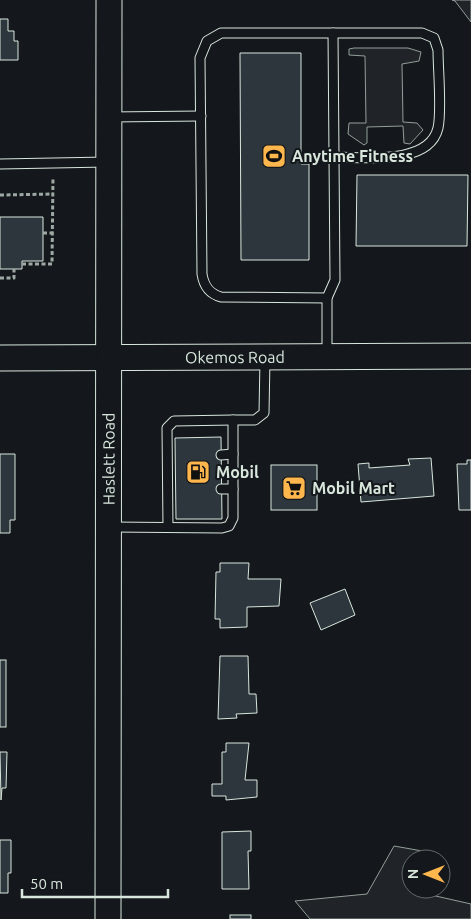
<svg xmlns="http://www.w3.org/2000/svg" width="471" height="919" viewBox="0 0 471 919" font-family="Ubuntu,sans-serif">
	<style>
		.green { fill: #202428; stroke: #939e99 }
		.building { fill: #2c363c; stroke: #d8e6dc }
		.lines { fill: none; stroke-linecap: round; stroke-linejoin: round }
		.lane-casing { stroke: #d8e6dc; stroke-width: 11 }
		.secondary-casing { stroke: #d8e6dc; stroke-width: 27 }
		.path { stroke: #9da8a2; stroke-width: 3; stroke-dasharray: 4 2.5; stroke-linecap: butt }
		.lane { stroke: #14181c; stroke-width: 9 }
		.secondary { stroke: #14181c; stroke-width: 25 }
		.labels { text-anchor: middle; stroke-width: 4; stroke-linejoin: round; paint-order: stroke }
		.poi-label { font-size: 16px; font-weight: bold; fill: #d8e6dc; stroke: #14181c; text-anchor: start }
		.street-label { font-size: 16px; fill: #d8e6dc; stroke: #14181c }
	</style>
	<rect width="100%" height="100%" fill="#14181c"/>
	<g class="green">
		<path d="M452 0H471V22L455 1Z"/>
		<path d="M354 48H408L421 52 419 61 402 64 403 122 417 123 423 130 410 144 404 143 403 126 367 127V143L364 145 348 134 349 123H366L365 56 349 55V49Z"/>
		<path d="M394 846 428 852 426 859H411V889H418V892L471 904V919H310L295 901 367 894Z"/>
	</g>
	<g class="building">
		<path d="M0 19H8V31H14V41H18V60H0Z"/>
		<path d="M240 53H301V164H309V260H241Z"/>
		<path d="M357 175H468L467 246H356Z"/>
		<path d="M0 217H43V261H22V269H0Z"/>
		<path d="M221 437 222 519H176L175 438Z"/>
		<path d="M0 454H15V520H10V533H0Z"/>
		<path d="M431 458 434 496 361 502 358 464 369 463V468L410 465 408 459Z"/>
		<path d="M467 460H471V510H459L457 464H467Z"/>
		<rect x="271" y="465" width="46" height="45"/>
		<path d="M220 563H249L248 579H281L279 606 247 607V627L220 628V619H215L216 572H220Z"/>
		<path d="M345 589 355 615 321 630 310 603Z"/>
		<path d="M220 656H248L249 694H256L257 713 236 714 237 718 218 719Z"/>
		<rect x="0" y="660" width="6" height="67"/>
		<path d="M226 743H249L245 780H257V797L226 800V796H212V784H222V752H226Z"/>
		<path d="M0 752H7L6 788H2L1 800Z"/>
		<path d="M251 831V851H248L249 889H222V832Z"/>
		<path d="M0 840H11V873H8V893H0Z"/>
		<rect x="230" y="915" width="21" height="4"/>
	</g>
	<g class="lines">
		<g class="lane-casing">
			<g id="lane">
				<path d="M109 117 201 116"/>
				<path d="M0 164 107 162"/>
				<path d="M327 298 221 297C210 294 204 287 202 274L200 58 207 41 221 33H422L434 38 438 50C438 70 442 110 438 128 429 166 363 157 334 157"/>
				<path d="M327 356V298L335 280 333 33"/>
				<path d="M221 455 233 454"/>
				<path d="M221 489H233"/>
				<path d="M111 527 222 528 229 526 233 518V420H255L264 413 265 359"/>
				<path d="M168 527 167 428 174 421 233 420"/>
			</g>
		</g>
		<g class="secondary-casing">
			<g id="secondary">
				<path id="s1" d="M0 358 471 356"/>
				<path id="s2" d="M108 919 109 0"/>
			</g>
		</g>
		<g class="path">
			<path d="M0 195 53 194"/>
			<path d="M43 233H53"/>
			<path d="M22 264H52L53 177"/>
			<path d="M0 278H14V269"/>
		</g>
		<use href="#lane" class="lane"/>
		<use href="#secondary" class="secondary"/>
	</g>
	<defs>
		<g id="stadium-square" transform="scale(1.25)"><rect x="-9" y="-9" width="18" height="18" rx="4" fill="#ffb74d" stroke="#14181c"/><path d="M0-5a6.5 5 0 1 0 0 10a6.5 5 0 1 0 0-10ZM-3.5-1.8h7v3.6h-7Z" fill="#111"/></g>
		<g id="fuel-square" transform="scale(1.25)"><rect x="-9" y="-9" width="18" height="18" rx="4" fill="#ffb74d" stroke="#14181c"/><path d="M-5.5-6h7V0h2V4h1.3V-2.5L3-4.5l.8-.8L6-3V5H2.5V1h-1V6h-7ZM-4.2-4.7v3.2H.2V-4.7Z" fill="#111"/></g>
		<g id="supermarket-square" transform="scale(1.25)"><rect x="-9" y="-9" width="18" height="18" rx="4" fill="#ffb74d" stroke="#14181c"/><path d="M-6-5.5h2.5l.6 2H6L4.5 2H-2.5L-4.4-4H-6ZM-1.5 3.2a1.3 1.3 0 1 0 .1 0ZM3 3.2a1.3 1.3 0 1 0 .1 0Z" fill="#111"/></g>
	</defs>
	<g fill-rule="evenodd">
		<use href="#stadium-square" x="274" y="156"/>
		<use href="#fuel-square" x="198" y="472"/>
		<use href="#supermarket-square" x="294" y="488"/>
	</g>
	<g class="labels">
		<g class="poi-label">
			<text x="292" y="162">Anytime Fitness</text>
			<text x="216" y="478">Mobil</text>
			<text x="312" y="494">Mobil Mart</text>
		</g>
		<g class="street-label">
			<text dy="6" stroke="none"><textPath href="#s1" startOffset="235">Okemos Road</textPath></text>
			<text dy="6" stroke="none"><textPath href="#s2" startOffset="460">Haslett Road</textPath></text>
		</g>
	</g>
	<g transform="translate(426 874) rotate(270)"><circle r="24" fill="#14181c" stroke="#626a69"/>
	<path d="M0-4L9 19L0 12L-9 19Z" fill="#ffb74d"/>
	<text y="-8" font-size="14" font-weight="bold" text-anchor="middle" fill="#d8e6dc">N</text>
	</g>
	<path d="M22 889v8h146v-8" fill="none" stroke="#d8e6dc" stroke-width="2.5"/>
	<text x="30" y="889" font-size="15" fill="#d8e6dc" stroke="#14181c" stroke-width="4" paint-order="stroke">50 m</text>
</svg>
